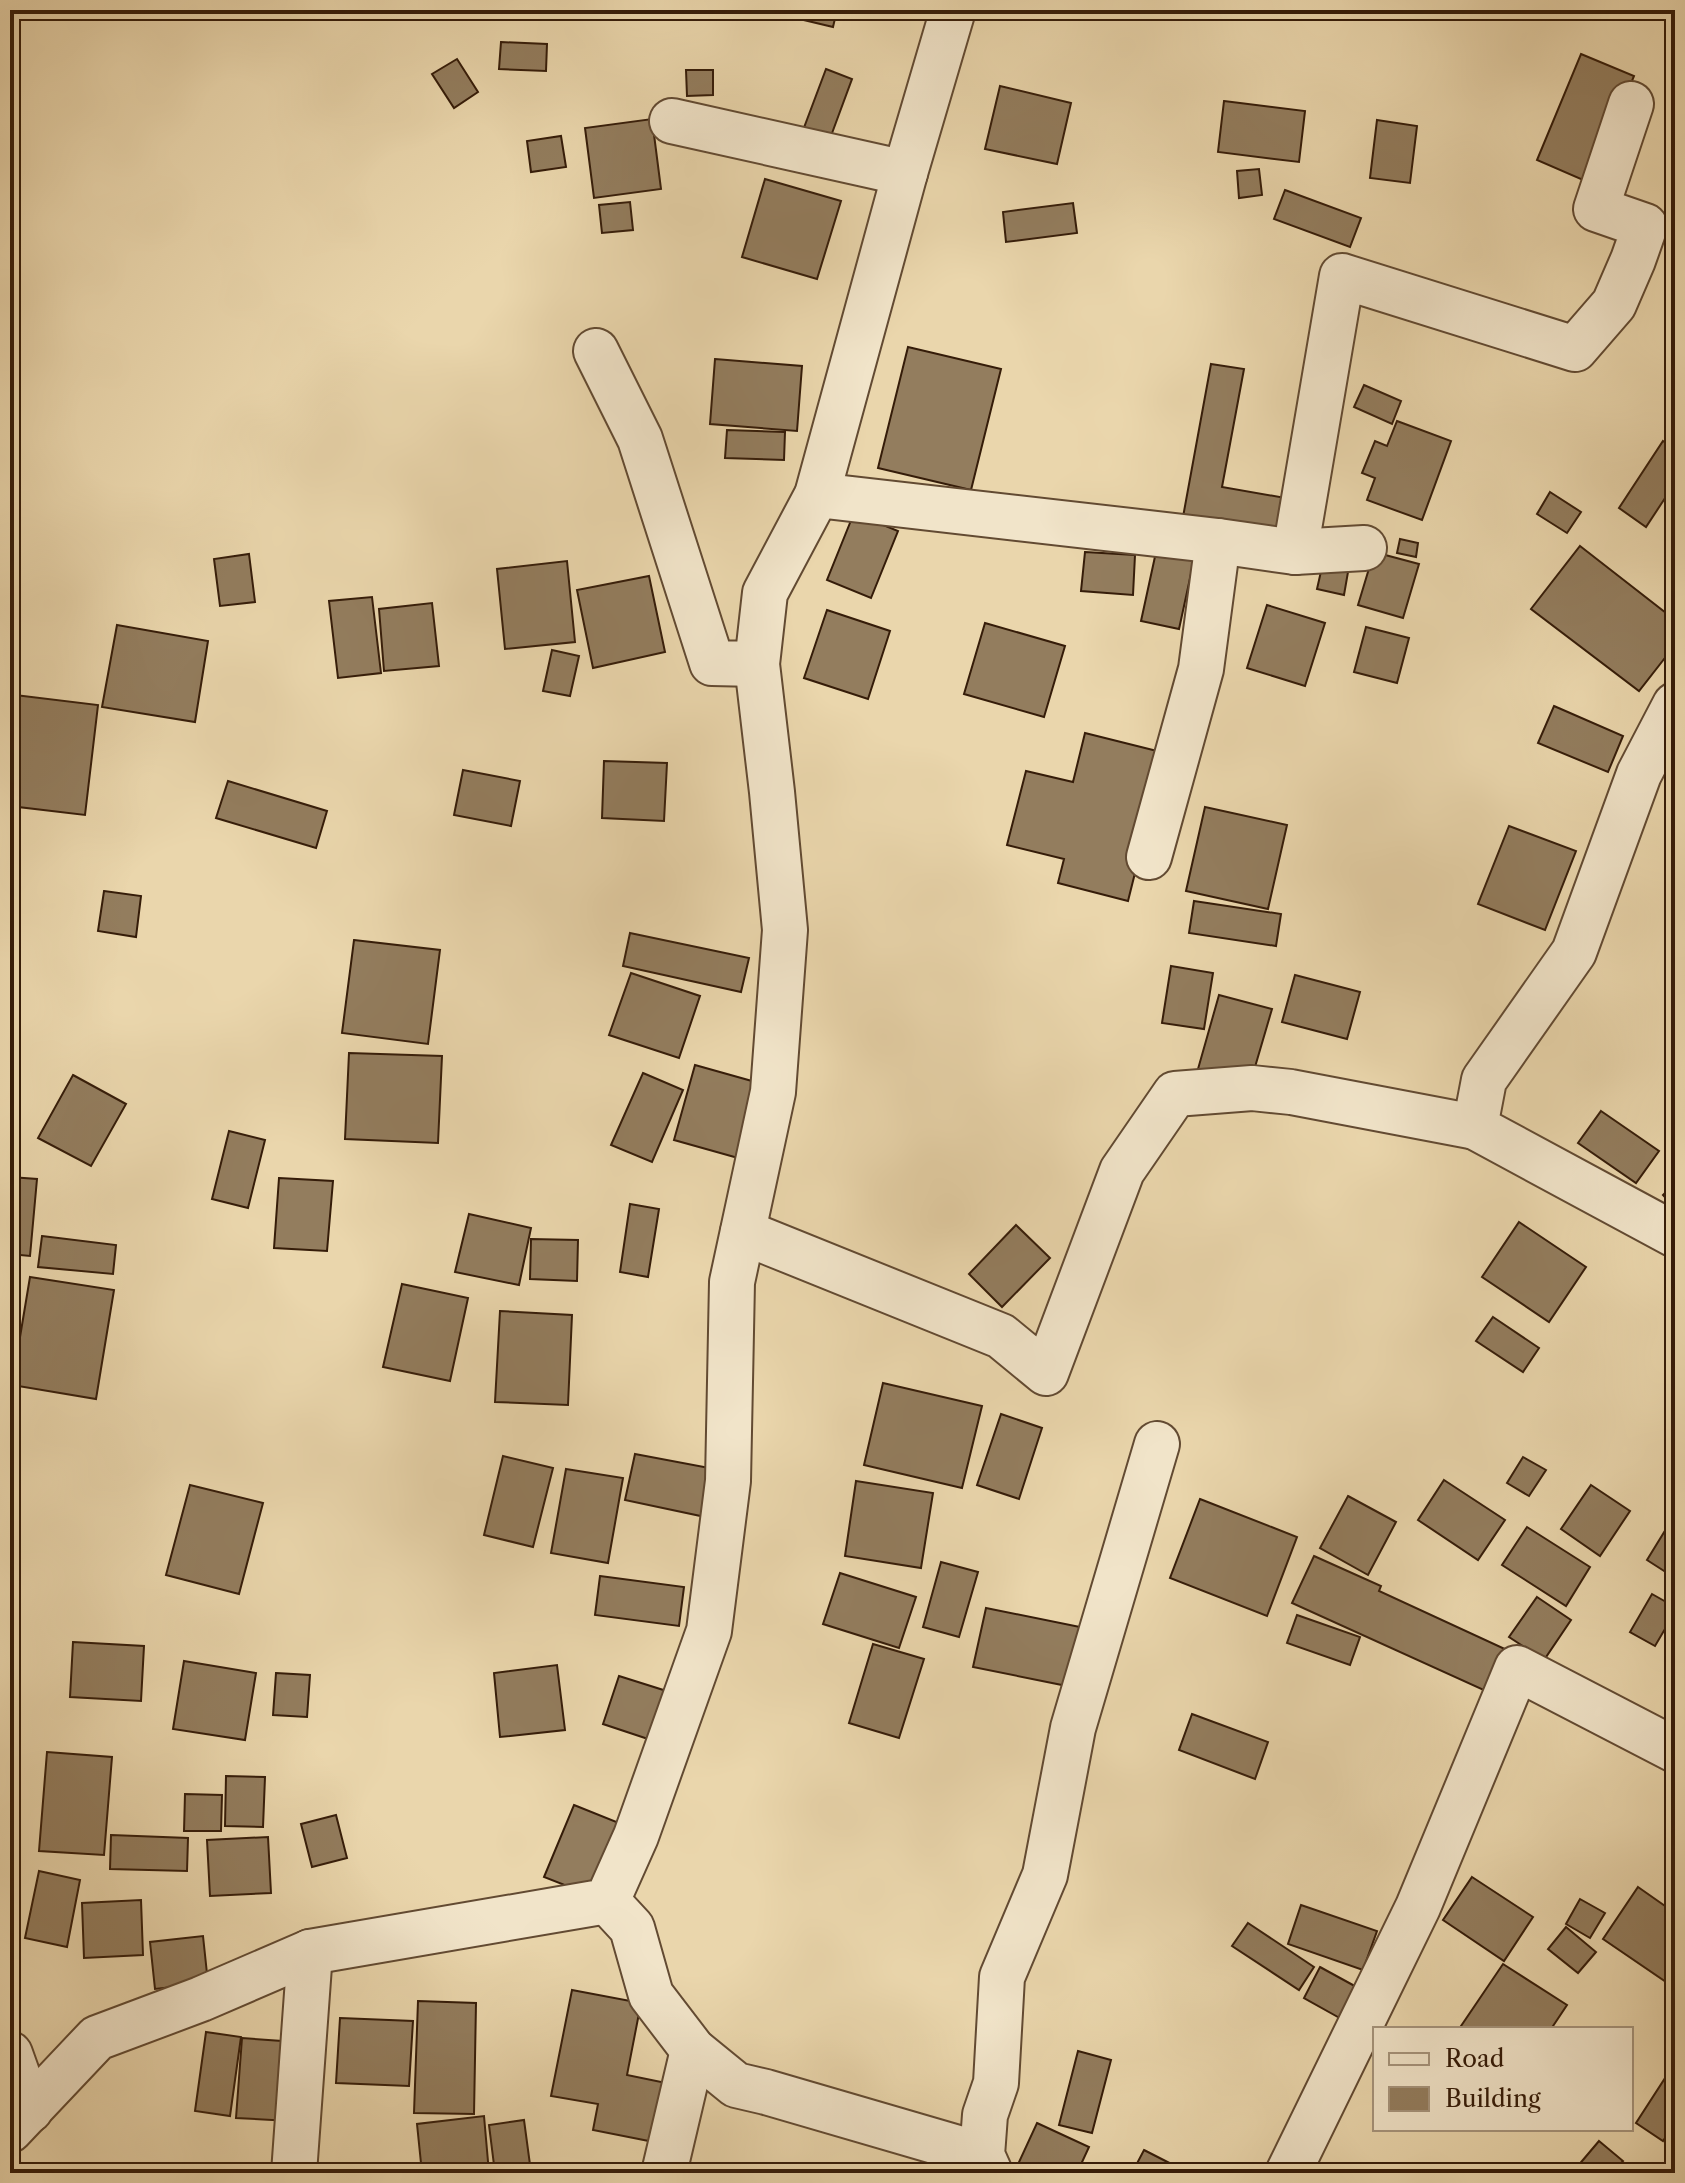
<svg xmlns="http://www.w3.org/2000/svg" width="1685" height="2183" viewBox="0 0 1685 2183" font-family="'Libre Caslon Text',serif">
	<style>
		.building { fill: #937d5e; stroke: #351c09; stroke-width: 2 }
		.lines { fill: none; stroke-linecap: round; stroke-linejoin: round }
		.street-casing { stroke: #624a32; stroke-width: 48 }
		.street { stroke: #f1e4c9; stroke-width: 44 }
	</style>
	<rect width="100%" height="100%" fill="#ead6ac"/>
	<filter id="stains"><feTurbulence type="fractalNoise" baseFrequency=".0025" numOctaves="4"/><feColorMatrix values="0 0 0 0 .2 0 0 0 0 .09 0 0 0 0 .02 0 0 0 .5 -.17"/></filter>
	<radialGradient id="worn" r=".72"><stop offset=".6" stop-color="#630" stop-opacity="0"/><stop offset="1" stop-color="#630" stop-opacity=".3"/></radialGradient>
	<g class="building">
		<path d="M793 10H837L833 27 791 17Z"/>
		<path d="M501 42 547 44 546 71 499 69Z"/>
		<path d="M1581 54 1634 76 1590 183 1537 160Z"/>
		<path d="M457 59 478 92 454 108 432 74Z"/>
		<path d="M826 69 852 79 828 144 802 133Z"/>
		<path d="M686 70H713V95L687 96Z"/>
		<path d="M1000 86 1071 103 1057 164 985 149Z"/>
		<path d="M1224 101 1305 111 1299 162 1218 152Z"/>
		<path d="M652 119 661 189 594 198 585 128Z"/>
		<path d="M1377 120 1417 126 1410 183 1370 178Z"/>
		<path d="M561 136 566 167 531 172 527 141Z"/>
		<path d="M1259 169 1262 195 1239 198 1237 171Z"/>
		<path d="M765 179 841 201 817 279 742 257Z"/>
		<path d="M1285 190 1361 218 1350 247 1274 219Z"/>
		<path d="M630 202 633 230 602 233 599 205Z"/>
		<path d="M1073 203 1077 233 1006 242 1003 212Z"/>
		<path d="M908 347 1001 369 971 490 878 468Z"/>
		<path d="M715 359 802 366 797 431 710 424Z"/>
		<path d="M1211 364 1244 369 1222 487 1291 499 1284 535 1183 517Z"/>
		<path d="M1364 385 1401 401 1392 424 1354 407Z"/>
		<path d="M1397 421 1451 441 1422 520 1367 500 1375 478 1362 473 1375 441 1387 446Z"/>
		<path d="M727 430 785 432 784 460 725 458Z"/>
		<path d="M1663 441 1675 449V483L1646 527 1619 508Z"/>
		<path d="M1550 492 1581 512 1567 533 1537 514Z"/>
		<path d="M854 513 898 531 871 598 827 580Z"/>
		<path d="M1400 539 1418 543 1416 557 1397 553Z"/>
		<path d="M1580 546 1675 620V645L1639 691 1531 609Z"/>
		<path d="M1085 552 1135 555 1133 595 1081 591Z"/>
		<path d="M1156 552 1194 560 1179 629 1141 621Z"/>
		<path d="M1374 552 1419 564 1403 618 1358 605Z"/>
		<path d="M249 554 255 602 220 606 214 559Z"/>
		<path d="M567 561 575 642 505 649 497 569Z"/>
		<path d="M1322 567 1348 572 1344 595 1317 589Z"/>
		<path d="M649 576 665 652 593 668 577 590Z"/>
		<path d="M372 597 381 673 338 678 329 601Z"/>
		<path d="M432 603 439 666 384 671 379 609Z"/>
		<path d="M1267 605 1325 623 1305 686 1247 668Z"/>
		<path d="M827 610 890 631 868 699 804 678Z"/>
		<path d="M985 623 1065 646 1044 717 964 694Z"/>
		<path d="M117 625 208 641 195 722 102 707Z"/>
		<path d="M1366 627 1409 638 1397 683 1354 672Z"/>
		<path d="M552 650 579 656 570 696 543 691Z"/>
		<path d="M15 695 98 705 85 815 10 806V739Z"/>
		<path d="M1554 706 1623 736 1608 772 1538 743Z"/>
		<path d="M1085 733 1165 753 1128 901 1058 883 1064 859 1007 845 1026 771 1073 782Z"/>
		<path d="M604 761 667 763 664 821 602 818Z"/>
		<path d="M463 770 520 781 511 826 454 815Z"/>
		<path d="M228 781 327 811 316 848 216 818Z"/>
		<path d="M1205 807 1287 825 1268 909 1186 891Z"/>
		<path d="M1509 826 1576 851 1545 930 1478 904Z"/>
		<path d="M104 891 141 896 136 937 98 931Z"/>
		<path d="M1194 901 1281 914 1276 946 1189 933Z"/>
		<path d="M630 933 749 958 741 992 623 966Z"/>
		<path d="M354 940 440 950 428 1044 342 1033Z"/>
		<path d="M1171 966 1213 973 1204 1029 1162 1023Z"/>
		<path d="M631 973 700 996 679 1058 609 1035Z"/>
		<path d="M1295 975 1360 992 1347 1039 1282 1022Z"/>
		<path d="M1219 995 1272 1009 1250 1084 1198 1069Z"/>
		<path d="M349 1053 442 1056 438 1143 345 1139Z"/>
		<path d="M695 1065 759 1083 738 1158 674 1140Z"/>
		<path d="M643 1073 683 1090 652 1162 611 1145Z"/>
		<path d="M73 1075 126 1104 91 1166 38 1138Z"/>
		<path d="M1601 1111 1659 1151 1636 1183 1578 1143Z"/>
		<path d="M229 1131 265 1140 248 1208 212 1199Z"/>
		<path d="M10 1177 37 1179 30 1256 10 1254Z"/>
		<path d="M279 1178 333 1181 327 1251 274 1248Z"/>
		<path d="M1675 1183V1208L1663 1195Z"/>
		<path d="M630 1204 659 1209 648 1277 620 1272Z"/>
		<path d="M469 1214 531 1228 519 1285 455 1272Z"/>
		<path d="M1519 1222 1586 1267 1549 1322 1482 1277Z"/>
		<path d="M1016 1225 1050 1258 1002 1307 969 1274Z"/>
		<path d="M42 1236 116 1245 113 1274 38 1267Z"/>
		<path d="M531 1239 578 1240 577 1281 530 1279Z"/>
		<path d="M30 1277 114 1290 96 1399 12 1385Z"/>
		<path d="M402 1284 468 1298 450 1381 383 1367Z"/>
		<path d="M500 1311 572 1315 568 1405 495 1402Z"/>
		<path d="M1493 1317 1539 1348 1523 1372 1476 1341Z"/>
		<path d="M883 1383 982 1406 962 1488 864 1465Z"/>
		<path d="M1001 1414 1042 1428 1019 1499 977 1485Z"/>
		<path d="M635 1454 720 1470 710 1518 625 1500Z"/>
		<path d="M503 1456 553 1468 533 1547 484 1535Z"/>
		<path d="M1523 1457 1546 1470 1529 1496 1507 1483Z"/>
		<path d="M566 1469 623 1478 608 1563 551 1553Z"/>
		<path d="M1444 1480 1505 1520 1478 1560 1418 1520Z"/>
		<path d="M856 1481 933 1493 921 1568 845 1556Z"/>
		<path d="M190 1485 263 1503 239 1594 166 1575Z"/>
		<path d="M1591 1485 1630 1511 1600 1556 1561 1529Z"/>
		<path d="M1348 1496 1396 1522 1368 1575 1320 1548Z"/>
		<path d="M1200 1499 1297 1537 1267 1616 1170 1578Z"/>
		<path d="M1674 1516 1675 1517V1578L1647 1560Z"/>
		<path d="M1527 1527 1590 1567 1566 1606 1502 1565Z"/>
		<path d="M1314 1556 1381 1586 1379 1591 1507 1650 1488 1692 1292 1603Z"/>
		<path d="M941 1562 978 1572 959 1637 923 1627Z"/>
		<path d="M840 1573 916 1597 899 1648 823 1624Z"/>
		<path d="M600 1576 684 1587 679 1626 595 1615Z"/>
		<path d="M1652 1594 1675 1607V1612L1655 1646 1630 1632Z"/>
		<path d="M1537 1597 1571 1620 1544 1660 1509 1637Z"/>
		<path d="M986 1608 1080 1627 1067 1686 973 1667Z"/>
		<path d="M1297 1615 1360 1637 1350 1665 1287 1643Z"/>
		<path d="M73 1642 144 1646 141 1701 70 1697Z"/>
		<path d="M873 1644 924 1659 899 1738 849 1723Z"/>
		<path d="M184 1661 256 1673 245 1740 173 1729Z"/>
		<path d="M557 1665 565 1730 500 1737 494 1673Z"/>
		<path d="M276 1673 310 1675 307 1717 273 1715Z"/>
		<path d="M619 1676 676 1694 660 1743 603 1724Z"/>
		<path d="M1192 1714 1268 1742 1255 1779 1179 1750Z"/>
		<path d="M47 1752 112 1757 104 1855 39 1851Z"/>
		<path d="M226 1776 265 1777 263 1827 225 1826Z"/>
		<path d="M185 1794 222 1795 221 1831H184Z"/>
		<path d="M574 1805 619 1823 590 1895 544 1877Z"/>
		<path d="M336 1815 347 1858 312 1867 301 1824Z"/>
		<path d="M111 1835 188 1838 187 1871 110 1869Z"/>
		<path d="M268 1837 271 1893 210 1896 207 1840Z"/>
		<path d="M39 1871 80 1880 67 1947 25 1938Z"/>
		<path d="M1472 1877 1533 1917 1504 1961 1443 1920Z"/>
		<path d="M1638 1887 1675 1913V1981L1672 1986 1603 1939Z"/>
		<path d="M1580 1899 1605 1913 1590 1938 1566 1924Z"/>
		<path d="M141 1900 143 1955 84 1958 82 1903Z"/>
		<path d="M1301 1905 1377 1931 1363 1970 1288 1944Z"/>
		<path d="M1248 1923 1314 1967 1299 1990 1232 1946Z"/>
		<path d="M1566 1927 1596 1952 1578 1973 1548 1949Z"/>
		<path d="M203 1936 208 1983 155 1989 150 1942Z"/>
		<path d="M1503 1964 1567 2005 1551 2029H1459Z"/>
		<path d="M1320 1967 1362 1990 1345 2021 1304 1998Z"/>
		<path d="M572 1990 641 2003 627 2075 671 2084 659 2143 593 2130 598 2104 551 2096Z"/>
		<path d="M418 2001 476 2003 474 2114 414 2113Z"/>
		<path d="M340 2018 413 2021 409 2086 336 2083Z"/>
		<path d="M206 2032 241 2037 230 2116 195 2111Z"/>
		<path d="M242 2038 296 2042 290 2121 236 2118Z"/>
		<path d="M1078 2051 1111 2060 1092 2133 1059 2125Z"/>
		<path d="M1669 2072 1675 2076V2123L1663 2141 1636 2123Z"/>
		<path d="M484 2116 489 2173H422L417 2124Z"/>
		<path d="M524 2120 531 2172 495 2173 489 2125Z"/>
		<path d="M1037 2123 1089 2147 1077 2173H1014Z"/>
		<path d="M1599 2141 1623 2161 1612 2173H1584L1577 2167Z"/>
		<path d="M1144 2150 1189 2173H1132Z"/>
	</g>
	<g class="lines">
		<g class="street-casing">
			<g id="street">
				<path d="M672 121 905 173"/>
				<path d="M596 351 640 439 712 663 757 664"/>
				<path d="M817 495 1218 541 1295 552 1364 548"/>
				<path d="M1295 552 1342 276 1575 349 1614 304 1633 260 1645 226 1596 209 1631 104"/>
				<path d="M1675 705 1639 774 1574 952 1484 1080 1475 1127 1675 1235"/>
				<path d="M1149 857 1201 669 1218 541"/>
				<path d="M743 1232 1001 1336 1046 1373 1122 1171 1175 1094 1252 1088 1291 1092 1475 1127"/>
				<path d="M607 1901 632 1928 651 1995 693 2050 736 2085 766 2092 982 2155"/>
				<path d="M10 2054 30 2110"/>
				<path d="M10 2130 97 2038 201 1999 310 1952 607 1901 636 1836 709 1631 728 1481 732 1282 773 1092 785 930 772 792 757 664 765 593 817 495 905 173 953 10"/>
				<path d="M294 2173 310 1952"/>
				<path d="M664 2173 693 2050"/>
				<path d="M990 2173 982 2155 985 2115 996 2083 1002 1977 1045 1875 1073 1728 1157 1444"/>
				<path d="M1288 2173 1418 1907 1517 1668 1675 1750"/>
			</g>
		</g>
		<use href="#street" class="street"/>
	</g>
	<rect width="1685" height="2183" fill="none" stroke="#ead6ac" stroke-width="40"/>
	<rect x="12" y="12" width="1661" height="2159" fill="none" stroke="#351c09" stroke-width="4"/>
	<rect x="20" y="20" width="1645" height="2143" fill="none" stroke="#351c09" stroke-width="2"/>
	<rect x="1373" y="2027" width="260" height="104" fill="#f1e4c9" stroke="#a6947c" stroke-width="2"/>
	<rect x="1389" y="2053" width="40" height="12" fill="#f1e4c9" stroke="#a6947c" stroke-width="2"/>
	<text x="1445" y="2067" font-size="24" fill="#351c09">Road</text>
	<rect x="1389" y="2087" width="40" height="24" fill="#937d5e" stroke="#a6947c" stroke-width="2"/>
	<text x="1445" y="2107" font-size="24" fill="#351c09">Building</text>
	<rect width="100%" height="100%" filter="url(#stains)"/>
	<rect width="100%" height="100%" fill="url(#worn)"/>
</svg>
